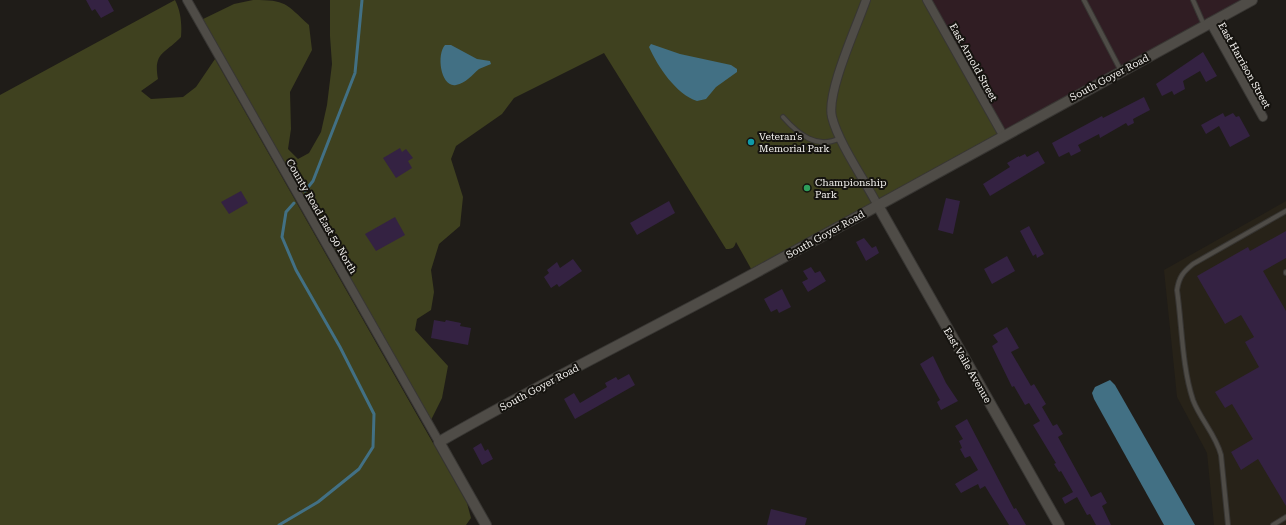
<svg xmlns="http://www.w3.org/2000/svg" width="1286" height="525" viewBox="0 0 1286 525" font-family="'Roboto Serif',serif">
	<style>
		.built { fill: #272218 }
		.education { fill: #301d23 }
		.green { fill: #3f411f }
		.water { fill: #427084 }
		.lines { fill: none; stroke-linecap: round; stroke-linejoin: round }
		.stream { stroke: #427084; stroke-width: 3 }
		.building { fill: #342242 }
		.service-casing { stroke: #383633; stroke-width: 6 }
		.minor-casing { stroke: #383633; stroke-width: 10 }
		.tertiary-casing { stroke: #383633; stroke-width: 12 }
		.service { stroke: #4f4c47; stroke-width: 4 }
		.minor { stroke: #4f4c47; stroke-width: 8 }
		.tertiary { stroke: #4f4c47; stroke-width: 10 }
		.culture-dot { fill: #0f9aa8; stroke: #15130f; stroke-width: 1.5 }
		.leisure-dot { fill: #2e9e5b; stroke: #15130f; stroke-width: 1.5 }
		.labels { text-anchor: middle; stroke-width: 4; stroke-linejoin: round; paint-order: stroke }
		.street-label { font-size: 10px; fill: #f3f1ee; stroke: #15130f }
		.poi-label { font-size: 10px; fill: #f3f1ee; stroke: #15130f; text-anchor: start }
	</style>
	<rect width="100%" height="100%" fill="#1f1c18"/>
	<path class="built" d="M1286 201V525H1214L1207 453 1177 397 1164 270Z"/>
	<path class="education" d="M927 0H1252L1003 135Z"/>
	<g class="green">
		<path d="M175 0C181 12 182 24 181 37 165 54 153 52 158 79L141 91 151 99 183 97 196 87 215 59 467 503 471 518 466 525H0V95Z"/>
		<path d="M253 0C286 0 285 3 309 25L312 50 290 92 291 129 288 149 298 159 309 153 321 132 327 105 332 64 330 36V0H927L1003 135 754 274 736 242C734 248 733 249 726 249L604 53 514 98 502 114 456 146 451 159 463 197 460 226 439 244 431 270 434 292 431 310 417 319 415 330 448 366 442 398 429 424 199 21 234 4Z"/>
	</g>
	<g class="water">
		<path d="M651 44 680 54 731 65 737 69V72L716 87 706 99 697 101C676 94 658 67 649 47Z"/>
		<path d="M445 45H451L477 59 490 61 491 64C487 66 483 67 479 69 472 75 466 83 456 85 441 88 436 55 445 45Z"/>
		<path d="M1110 380 1115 385 1195 525H1164L1094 399 1092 393 1095 387Z"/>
	</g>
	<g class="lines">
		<g class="stream">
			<path d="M305 191 313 181 355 73 362 0"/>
			<path d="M279 525 318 502 359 469 373 447 374 414 340 347 296 270 282 237 286 212 294 203"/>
		</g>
	</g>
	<g class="building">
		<path d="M86 0H108L114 11 101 18 95 9 92 11Z"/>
		<path d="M1203 52 1217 76 1206 82 1200 71 1183 81 1185 89 1174 95 1172 91 1162 96 1156 84Z"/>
		<path d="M1144 97 1150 110 1133 119 1134 123 1128 126 1126 123 1100 138 1099 134 1078 145 1081 151 1071 156 1069 152 1059 157 1052 143 1102 116 1103 118Z"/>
		<path d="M1223 113 1225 117 1233 113 1236 117 1239 116 1250 136 1230 147 1219 126 1206 134 1201 125Z"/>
		<path d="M400 148 402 152 406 149 413 158 408 161 412 168 396 178 383 158Z"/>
		<path d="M1038 151 1045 163 990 196 983 184 1010 167 1007 163 1019 156V157L1025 154 1027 157Z"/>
		<path d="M241 191 248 203 229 214 221 202Z"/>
		<path d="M946 198 960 201 953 234 938 230Z"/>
		<path d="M669 201 675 213 637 235 630 223Z"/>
		<path d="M395 217 405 235 376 251 365 234Z"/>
		<path d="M1029 226 1044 254 1037 258 1036 254 1033 256 1020 231Z"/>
		<path d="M1286 231V258L1263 271 1286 311V506L1258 459 1241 470 1231 452 1253 439 1232 404 1225 408 1215 392 1259 367 1245 342 1254 337 1241 315 1225 324 1197 276 1248 247 1250 251Z"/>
		<path d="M864 238 872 248 876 246 879 253 866 261 856 242Z"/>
		<path d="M1007 256 1015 271 992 284 984 269Z"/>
		<path d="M573 259 582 271 559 287 557 284 551 288 544 277 549 273 547 270 557 262 560 268Z"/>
		<path d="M811 267 815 273 820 271 826 281 808 292 802 282 808 279 803 271Z"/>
		<path d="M782 289 791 307 779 313 777 309 771 312 764 299Z"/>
		<path d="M434 320 445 322 446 320 461 323 460 326 471 328 468 345 431 338Z"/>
		<path d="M1007 327 1019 348 1011 352 1031 386 1034 384 1046 404 1042 407 1053 426 1057 424 1063 434 1058 437 1091 497 1101 492 1107 503 1102 506 1111 525H1096L1090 514 1087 515 1077 497 1065 504 1062 498 1073 492 1061 471 1059 472 1054 464 1056 463 1033 425 1040 421 1029 403 1025 405 1014 386 1012 387 992 346 998 342 993 335Z"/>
		<path d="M933 356 946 383 958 401 941 410 937 402 940 400 920 364Z"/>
		<path d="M629 374 635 385 575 419 564 399 574 393 580 403 607 387 605 383 616 377 618 380Z"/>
		<path d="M967 419 1014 509 1016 508 1026 525H1009L985 486 980 489 978 484 961 493 955 484 978 470 970 456 965 458 960 449 962 448 959 441 963 439 955 426Z"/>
		<path d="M481 443 485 451 488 449 493 459 482 465 473 448Z"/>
		<path d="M771 509 807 518 805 525H767Z"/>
	</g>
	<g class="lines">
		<g class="service-casing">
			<g id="service">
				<path d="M1084 0 1121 71"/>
				<path d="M1193 0 1204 25"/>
				<path d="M783 117C798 134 817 150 840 138"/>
				<path d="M1286 272V273"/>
				<path d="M1228 525 1221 455C1216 435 1200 419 1193 400 1182 367 1182 325 1177 290 1179 277 1183 272 1193 264L1286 211"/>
				<path d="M1273 525 1286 517"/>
			</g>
		</g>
		<g class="minor-casing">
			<g id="minor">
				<path d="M187 0 439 442"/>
				<path d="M866 0C857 26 826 93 832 117 838 142 865 181 877 204"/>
				<path d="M927 0 1003 135"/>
				<path d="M1210 22 1263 117"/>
			</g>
		</g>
		<g class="tertiary-casing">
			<g id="tertiary">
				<path d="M877 204 1059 525"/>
				<path d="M486 525 439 442C543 382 650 330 755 273 921 182 1086 90 1252 0"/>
			</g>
		</g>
		<use href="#service" class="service"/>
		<use href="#minor" class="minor"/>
		<use href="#tertiary" class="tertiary"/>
	</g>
	<circle class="culture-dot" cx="751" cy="142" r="4"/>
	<circle class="leisure-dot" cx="807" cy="188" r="4"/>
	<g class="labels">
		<g class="street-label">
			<text transform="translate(974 62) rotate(61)" y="4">East Arnold Street</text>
			<text transform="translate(1245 65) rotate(61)" y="4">East Harrison Street</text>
			<text transform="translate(1109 77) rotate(-28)" y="4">South Goyer Road</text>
			<text transform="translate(322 216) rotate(60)" y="4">County Road East 50 North</text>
			<text transform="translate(825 234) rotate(-29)" y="4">South Goyer Road</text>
			<text transform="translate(968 365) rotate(60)" y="4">East Vaile Avenue</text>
			<text transform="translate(539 387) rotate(-28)" y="4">South Goyer Road</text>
		</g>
		<g class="poi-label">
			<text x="759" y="140">Veteran's<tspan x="759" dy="12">Memorial Park</tspan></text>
			<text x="815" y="186">Championship<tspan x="815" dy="12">Park</tspan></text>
		</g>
	</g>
</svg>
